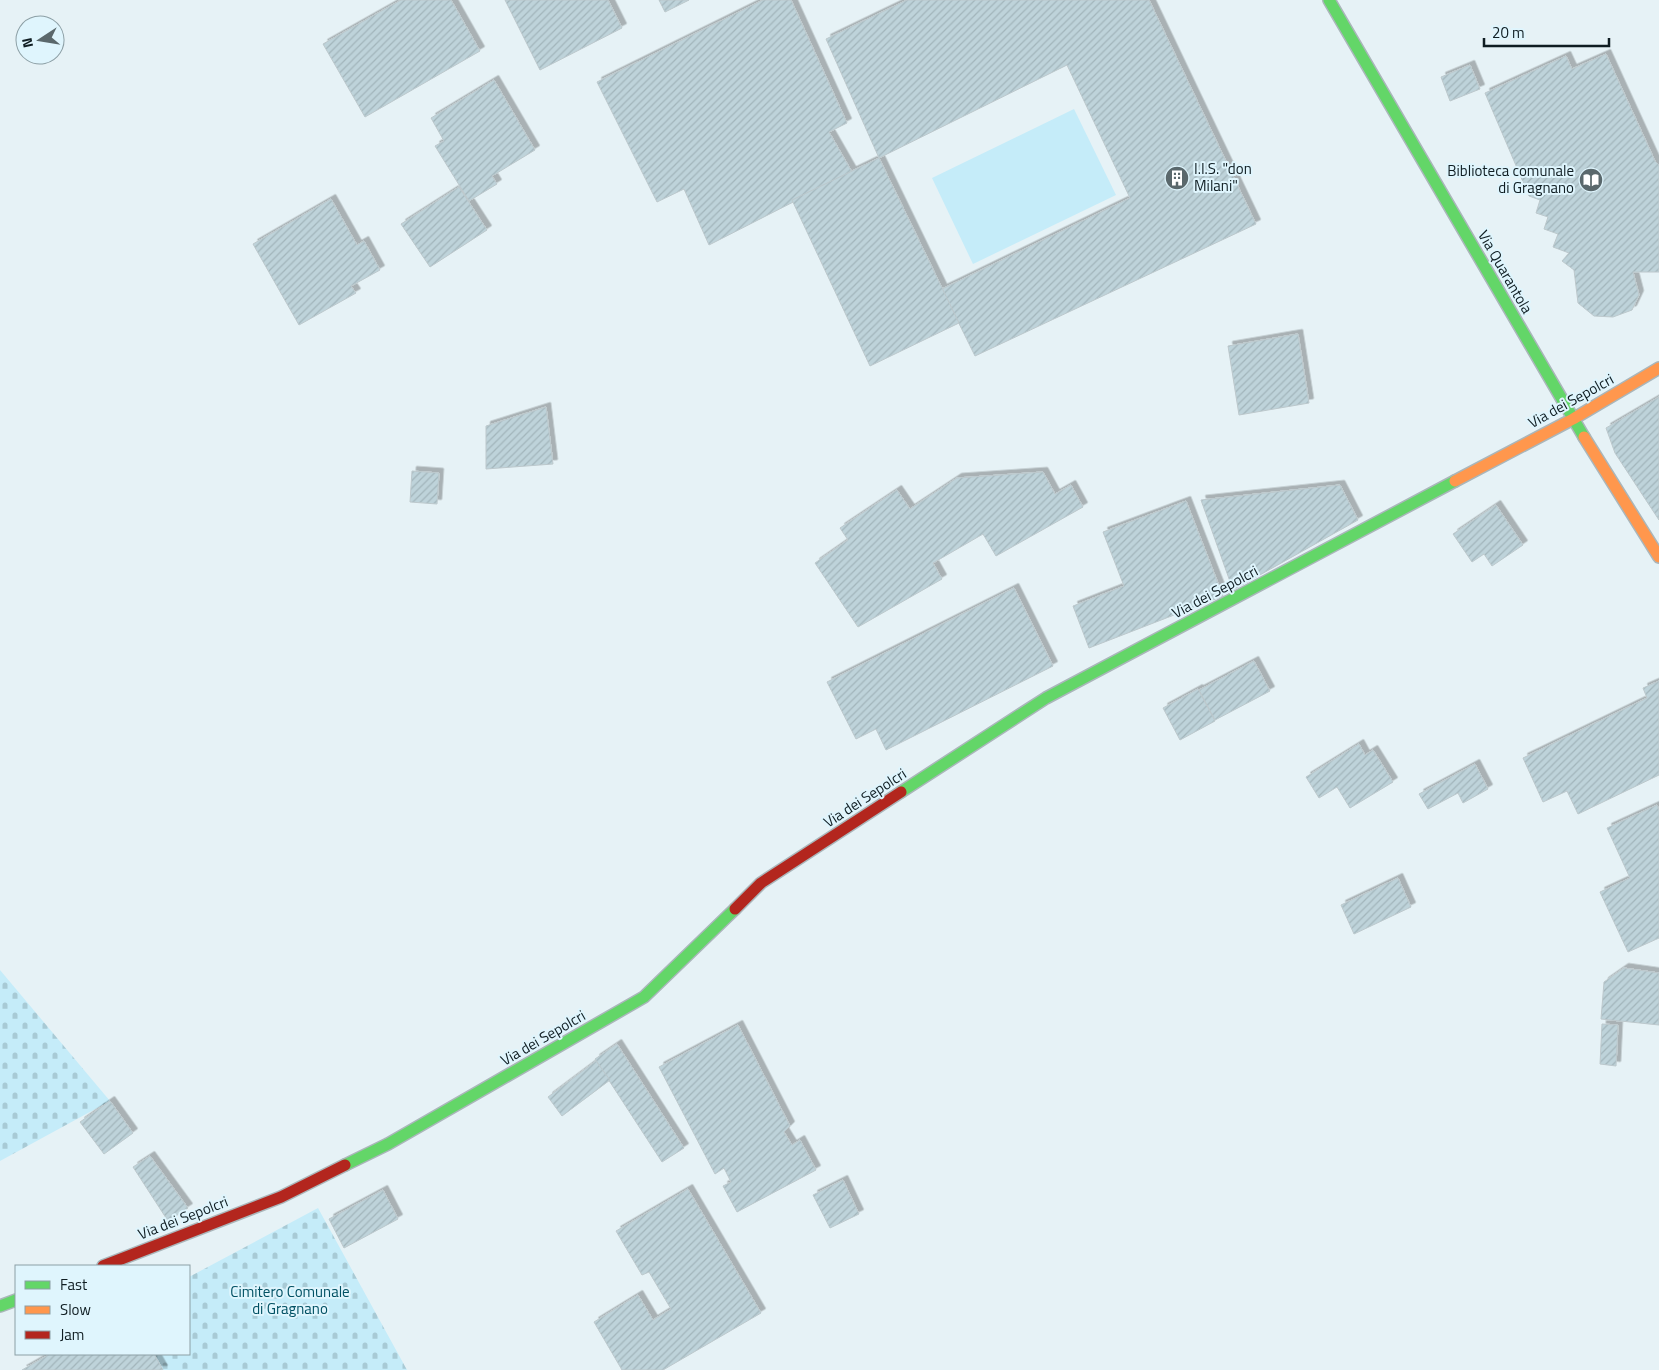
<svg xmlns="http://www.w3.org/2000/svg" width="1659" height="1370" viewBox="0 0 1659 1370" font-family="'Titillium Web',sans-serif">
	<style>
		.grass { fill: #c5ecf9 }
		.cemetery { fill: url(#cemetery-stones) }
		.building { fill: url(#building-hatch); stroke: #bcc8cc; filter: url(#shadow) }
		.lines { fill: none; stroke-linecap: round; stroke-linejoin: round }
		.fast-casing { stroke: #aab6ba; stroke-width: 14 }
		.slow-casing { stroke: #aab6ba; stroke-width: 14 }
		.jam-casing { stroke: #aab6ba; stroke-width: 14 }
		.fast { stroke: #63d668; stroke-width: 11 }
		.slow { stroke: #ff974d; stroke-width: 11 }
		.jam { stroke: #b3261e; stroke-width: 11 }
		.labels { text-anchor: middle; stroke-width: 4; stroke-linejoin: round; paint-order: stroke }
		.poi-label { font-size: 15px; fill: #0f1d22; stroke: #dff5fd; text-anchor: start }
		.street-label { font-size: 15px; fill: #0f1d22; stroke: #dff5fd }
		.park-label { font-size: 15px; fill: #015063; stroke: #dff5fd }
	</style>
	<defs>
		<pattern id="cemetery-stones" width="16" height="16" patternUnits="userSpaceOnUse" patternTransform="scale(1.25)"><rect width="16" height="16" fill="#c5ecf9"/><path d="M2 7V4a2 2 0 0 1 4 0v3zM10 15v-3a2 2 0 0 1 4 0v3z" fill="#a8cad5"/></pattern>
		<pattern id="building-hatch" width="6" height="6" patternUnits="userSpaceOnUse" patternTransform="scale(1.25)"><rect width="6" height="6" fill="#bed3da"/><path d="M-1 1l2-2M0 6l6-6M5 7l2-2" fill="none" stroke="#a2b5bb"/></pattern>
		<filter id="shadow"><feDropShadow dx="4.5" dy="-4.5" stdDeviation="0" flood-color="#0004"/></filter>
	</defs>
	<rect width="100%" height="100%" fill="#e6f2f6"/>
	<path class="grass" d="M1074 109 1116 195 973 264 932 178Z"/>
	<g class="cemetery">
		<path d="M0 970 110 1101 0 1161Z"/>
		<path d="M318 1208 407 1370H22L50 1354H189V1277Z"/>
	</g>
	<g class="building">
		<path d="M401 0H451L480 51 365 117 323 44Z"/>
		<path d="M505 0H608L622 28 540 70Z"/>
		<path d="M659 0H689L665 12Z"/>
		<path d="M763 0H791L847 123 829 132 852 172 709 245 684 189 657 202 597 82Z"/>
		<path d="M907 0H1149L1256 224 975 356 942 289 1130 198 1067 65 879 158 826 39Z"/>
		<path d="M1606 54 1655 161 1659 165V272H1633L1639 295 1632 310 1613 317 1594 316 1578 303 1574 270 1562 261 1569 253 1553 247 1558 234 1544 229 1548 217 1536 213 1540 200 1529 196 1485 93 1566 56 1572 69Z"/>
		<path d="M1470 65 1480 89 1450 101 1441 77Z"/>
		<path d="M494 80 535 150 492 176 497 184 469 201 435 146 444 141 431 118Z"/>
		<path d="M879 158 959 323 870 366 792 200Z"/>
		<path d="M459 187 487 230 430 267 401 224Z"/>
		<path d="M331 199 357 245 364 241 380 270 351 286 356 293 299 325 253 244Z"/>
		<path d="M1298 334 1309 403 1239 415 1228 346Z"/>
		<path d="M1659 397V520L1615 453 1606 428Z"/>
		<path d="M546 407 553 464 486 469V426Z"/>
		<path d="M412 471 439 473 437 504 410 502Z"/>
		<path d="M1043 472 1055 494 1071 485 1083 507 996 556 983 534 933 563 942 579 858 627 815 563 848 540 840 528 897 490 910 509 957 478Z"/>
		<path d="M1340 485 1358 520 1233 590 1201 500Z"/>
		<path d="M1186 501 1223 596 1089 648 1073 606 1124 586 1103 532Z"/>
		<path d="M1496 505 1523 545 1492 566 1484 554 1472 562 1453 534Z"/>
		<path d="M1014 588 1053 666 886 750 876 729 856 739 827 682Z"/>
		<path d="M1254 661 1270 691 1215 720 1199 690Z"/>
		<path d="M1659 681V775L1578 814 1567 791 1543 802 1523 758 1647 698 1643 688Z"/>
		<path d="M1198 689 1215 721 1180 740 1163 708Z"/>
		<path d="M1359 744 1365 755 1373 750 1393 782 1350 808 1337 787 1319 798 1306 777Z"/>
		<path d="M1475 764 1488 789 1463 803 1458 793 1428 809 1419 794Z"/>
		<path d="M1657 805 1659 810V938L1628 952 1600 892 1630 878 1607 828Z"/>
		<path d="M1398 878 1411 907 1354 934 1341 905Z"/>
		<path d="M1624 968 1659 973V1025L1601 1019 1604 982Z"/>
		<path d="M1602 1024 1618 1025 1616 1066 1600 1064Z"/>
		<path d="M738 1025 790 1126 784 1132 792 1145 800 1140 816 1170 737 1212 723 1186 731 1182 724 1168 715 1174 659 1067Z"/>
		<path d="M617 1044 684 1148 662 1162 595 1059Z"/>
		<path d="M596 1061 610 1080 562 1116 548 1097Z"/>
		<path d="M110 1101 133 1133 104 1154 80 1122Z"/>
		<path d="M150 1156 188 1208 168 1221 133 1167Z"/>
		<path d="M843 1180 859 1214 830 1228 813 1195Z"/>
		<path d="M688 1189 761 1313 663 1370H622L594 1322 638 1295 653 1320 671 1309 649 1272 642 1275 616 1231Z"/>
		<path d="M383 1190 398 1219 344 1248 329 1219Z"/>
		<path d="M50 1354H154L163 1370H22Z"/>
	</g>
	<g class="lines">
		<g class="fast-casing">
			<g id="fast">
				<path d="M1329 0 1584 437"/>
				<path d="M901 792 1046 698 1455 481"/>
				<path d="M345 1165 388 1144 644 997 735 909"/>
				<path d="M0 1306 16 1300"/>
			</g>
		</g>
		<g class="slow-casing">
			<g id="slow">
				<path d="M1584 437 1659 557"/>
				<path d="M1455 481 1573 419 1659 368"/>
			</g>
		</g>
		<g class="jam-casing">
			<g id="jam">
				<path d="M735 909 761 883 901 792"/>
				<path d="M103 1266 281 1197 345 1165"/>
			</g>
		</g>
		<use href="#fast" class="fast"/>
		<use href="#slow" class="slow"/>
		<use href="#jam" class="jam"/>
	</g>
	<defs>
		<g id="building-disc" transform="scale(1.25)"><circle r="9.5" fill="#5a686c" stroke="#dff5fd"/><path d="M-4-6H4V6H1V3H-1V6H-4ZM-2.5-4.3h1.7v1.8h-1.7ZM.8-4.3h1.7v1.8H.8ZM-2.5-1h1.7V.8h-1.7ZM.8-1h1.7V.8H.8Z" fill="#fff"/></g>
		<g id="library-disc" transform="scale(1.25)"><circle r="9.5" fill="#5a686c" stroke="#dff5fd"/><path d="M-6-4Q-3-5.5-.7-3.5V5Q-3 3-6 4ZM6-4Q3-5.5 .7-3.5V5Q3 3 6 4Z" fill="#fff"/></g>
	</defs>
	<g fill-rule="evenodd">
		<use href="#building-disc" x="1177" y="178"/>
		<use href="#library-disc" x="1591" y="180"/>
	</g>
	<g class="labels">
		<g class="poi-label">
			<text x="1194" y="174">I.I.S. "don<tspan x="1194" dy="17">Milani"</tspan></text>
			<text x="1574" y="176" text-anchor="end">Biblioteca comunale<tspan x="1574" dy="17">di Gragnano</tspan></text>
		</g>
		<g class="street-label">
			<text transform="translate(1505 272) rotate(60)" y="5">Via Quarantola</text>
			<text transform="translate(1571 401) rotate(-29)" y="5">Via dei Sepolcri</text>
			<text transform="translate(1215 592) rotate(-28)" y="5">Via dei Sepolcri</text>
			<text transform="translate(865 798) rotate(-33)" y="5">Via dei Sepolcri</text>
			<text transform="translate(543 1038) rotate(-30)" y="5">Via dei Sepolcri</text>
			<text transform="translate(183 1218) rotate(-21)" y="5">Via dei Sepolcri</text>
		</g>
		<g class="park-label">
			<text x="290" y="1297">Cimitero Comunale<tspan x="290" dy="17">di Gragnano</tspan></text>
		</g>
	</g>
	<rect x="15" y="1265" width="175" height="90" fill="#dff5fd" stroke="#8c9fa5"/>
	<rect x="25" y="1281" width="25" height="8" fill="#63d668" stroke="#8c9fa5"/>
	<text x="60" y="1290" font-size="15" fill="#0f1d22">Fast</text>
	<rect x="25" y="1306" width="25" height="8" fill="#ff974d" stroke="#8c9fa5"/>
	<text x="60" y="1315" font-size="15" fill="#0f1d22">Slow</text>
	<rect x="25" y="1331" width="25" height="8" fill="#b3261e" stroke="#8c9fa5"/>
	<text x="60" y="1340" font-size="15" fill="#0f1d22">Jam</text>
	<g transform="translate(40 40) rotate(258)"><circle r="24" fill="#dff5fd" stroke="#8c9fa5"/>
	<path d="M0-4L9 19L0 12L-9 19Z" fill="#5a686c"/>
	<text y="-8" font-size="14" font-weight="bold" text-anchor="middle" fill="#0f1d22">N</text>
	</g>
	<path d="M1484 38v8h125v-8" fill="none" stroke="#0f1d22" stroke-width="2.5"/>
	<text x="1492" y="38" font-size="15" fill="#0f1d22" stroke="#dff5fd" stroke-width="4" paint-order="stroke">20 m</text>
</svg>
